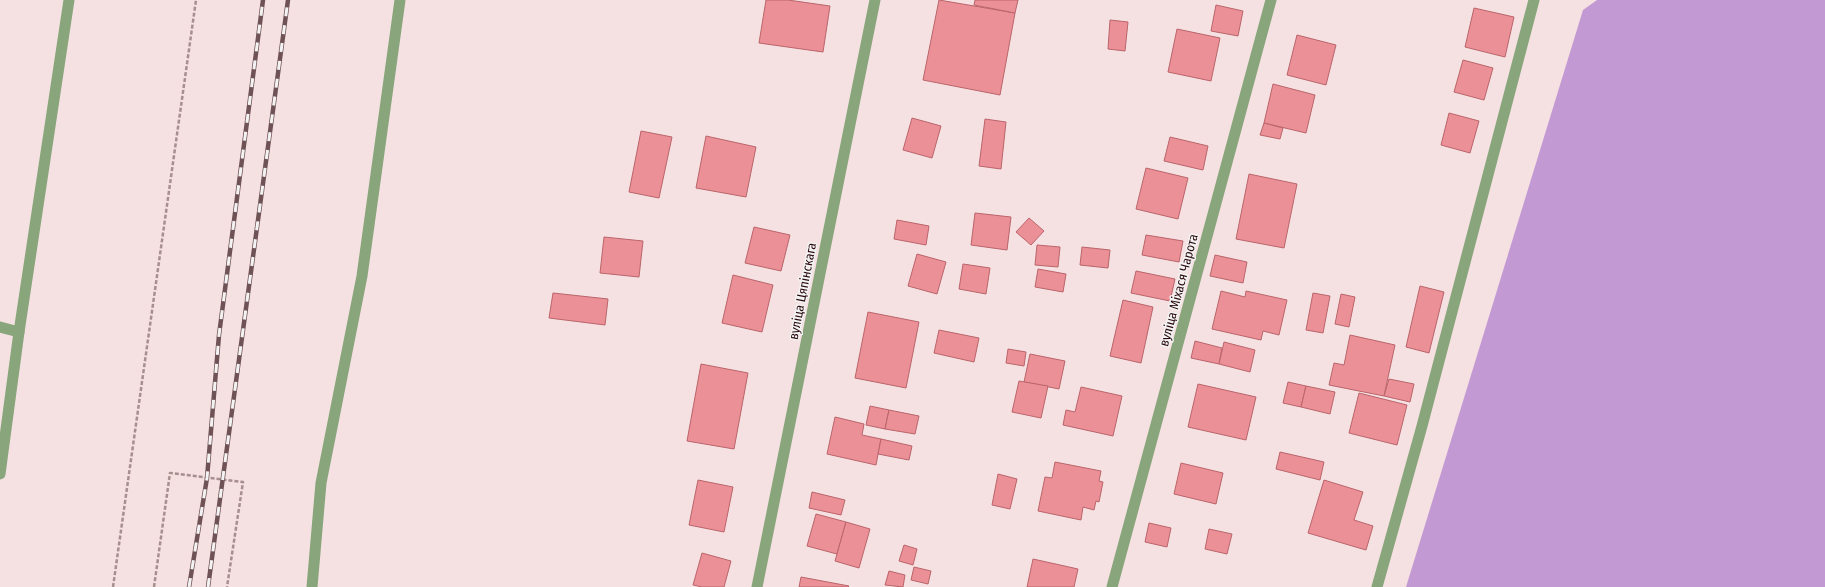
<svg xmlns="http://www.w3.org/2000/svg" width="1825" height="587" viewBox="0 0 1825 587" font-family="'Fira Sans Condensed',sans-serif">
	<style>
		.forest { fill: #c299d3 }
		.building { fill: #eb9096; stroke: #ba646b }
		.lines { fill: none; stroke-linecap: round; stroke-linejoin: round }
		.path { stroke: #a78e8f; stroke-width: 2.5; stroke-dasharray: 4 2; stroke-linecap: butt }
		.service { stroke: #88a57b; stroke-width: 11 }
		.minor { stroke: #88a57b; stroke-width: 11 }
		.rail-casing { stroke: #6f5255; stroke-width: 4.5 }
		.rail { stroke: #f3f3f3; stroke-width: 3; stroke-dasharray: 9; stroke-linecap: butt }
		.labels { text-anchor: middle; stroke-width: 3; stroke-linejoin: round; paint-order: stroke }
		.street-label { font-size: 13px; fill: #2a090d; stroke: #f3f3f3 }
	</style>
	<rect width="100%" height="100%" fill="#f5e1e1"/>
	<path class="forest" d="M1597 0H1825V587H1406L1583 10Z"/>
	<g class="building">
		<path d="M766 0H788L830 6 823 52 759 43Z"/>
		<path d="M939 0 1015 13 1000 95 923 80Z"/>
		<path d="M975 0H1018L1015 13 974 5Z"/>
		<path d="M1216 5 1243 11 1238 36 1211 31Z"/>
		<path d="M1474 8 1514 17 1505 57 1465 47Z"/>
		<path d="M1110 20 1128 22 1125 51 1108 49Z"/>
		<path d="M1177 29 1220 38 1211 81 1168 72Z"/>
		<path d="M1297 35 1336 45 1326 85 1287 75Z"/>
		<path d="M1463 60 1493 68 1484 100 1454 92Z"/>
		<path d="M1273 84 1315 95 1306 133 1264 123Z"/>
		<path d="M1449 113 1479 121 1470 153 1441 145Z"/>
		<path d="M912 118 941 126 932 158 903 150Z"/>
		<path d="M985 119 1006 122 1001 169 979 166Z"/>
		<path d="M1264 123 1283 128 1280 139 1260 135Z"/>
		<path d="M641 131 672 137 659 198 629 192Z"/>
		<path d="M706 136 756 147 746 197 696 188Z"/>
		<path d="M1170 137 1208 146 1203 170 1164 161Z"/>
		<path d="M1146 168 1188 178 1178 219 1136 209Z"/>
		<path d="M1249 174 1297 184 1284 248 1236 239Z"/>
		<path d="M975 213 1011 217 1007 250 971 245Z"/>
		<path d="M1029 218 1044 231 1031 245 1016 232Z"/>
		<path d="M897 220 929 226 926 245 894 239Z"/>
		<path d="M754 227 790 235 781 271 745 263Z"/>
		<path d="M1146 235 1183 241 1179 262 1142 255Z"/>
		<path d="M604 237 643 241 639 277 600 273Z"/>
		<path d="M1037 245 1060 247 1058 267 1035 265Z"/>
		<path d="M1082 247 1110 250 1108 268 1080 265Z"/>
		<path d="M917 254 946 262 937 294 908 286Z"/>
		<path d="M1215 255 1247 262 1243 283 1210 276Z"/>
		<path d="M963 264 990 268 986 294 959 289Z"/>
		<path d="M1038 269 1066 274 1063 292 1035 287Z"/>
		<path d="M1136 271 1175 279 1170 301 1131 293Z"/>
		<path d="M733 275 773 285 762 332 722 323Z"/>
		<path d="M1420 286 1444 292 1429 353 1406 347Z"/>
		<path d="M1221 291 1245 297 1246 291 1287 300 1279 335 1263 331 1261 340 1212 329Z"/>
		<path d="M553 293 608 299 605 325 549 318Z"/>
		<path d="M1313 293 1330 296 1323 333 1306 330Z"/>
		<path d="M1341 294 1355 297 1349 327 1335 324Z"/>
		<path d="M1123 300 1153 307 1141 363 1110 356Z"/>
		<path d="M868 312 919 322 906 388 855 378Z"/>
		<path d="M939 330 979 338 974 362 934 353Z"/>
		<path d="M1350 335 1395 345 1384 396 1329 385 1334 363 1344 365Z"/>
		<path d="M1195 341 1222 348 1219 364 1191 358Z"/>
		<path d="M1224 342 1255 350 1250 372 1219 364Z"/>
		<path d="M1008 349 1026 352 1024 366 1006 363Z"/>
		<path d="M1030 354 1065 361 1059 389 1024 382Z"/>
		<path d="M701 364 748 373 734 449 687 441Z"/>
		<path d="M1389 379 1414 384 1410 402 1384 396Z"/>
		<path d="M1019 381 1048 386 1041 418 1012 412Z"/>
		<path d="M1288 382 1306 386 1301 407 1283 403Z"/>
		<path d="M1198 384 1256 397 1246 440 1188 427Z"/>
		<path d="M1306 386 1335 392 1330 414 1301 407Z"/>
		<path d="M1081 387 1122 396 1113 436 1063 425 1066 410 1075 412Z"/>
		<path d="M1359 393 1407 405 1397 445 1349 433Z"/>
		<path d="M870 406 889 410 885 429 866 425Z"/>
		<path d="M889 410 919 416 915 434 885 429Z"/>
		<path d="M835 417 864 424 862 435 881 439 876 465 827 454Z"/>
		<path d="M881 439 912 446 909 460 878 454Z"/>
		<path d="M1280 452 1324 462 1320 480 1276 469Z"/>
		<path d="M1055 462 1101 471 1099 481 1103 482 1099 502 1096 501 1094 510 1083 507 1081 520 1038 511 1045 477 1052 478Z"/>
		<path d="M1181 463 1223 473 1216 504 1174 494Z"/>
		<path d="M998 474 1017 479 1010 509 992 505Z"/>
		<path d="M698 480 733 487 724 532 689 525Z"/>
		<path d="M1324 480 1363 492 1354 520 1373 526 1366 550 1308 533Z"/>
		<path d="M812 492 845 500 841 515 809 508Z"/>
		<path d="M816 514 846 522 837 554 807 546Z"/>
		<path d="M846 522 870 529 859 568 835 561Z"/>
		<path d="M1149 523 1171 528 1167 547 1145 542Z"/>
		<path d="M1209 529 1232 534 1227 554 1205 549Z"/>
		<path d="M904 545 917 549 913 565 899 561Z"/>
		<path d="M702 553 731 561 724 587H702L693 585Z"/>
		<path d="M1033 559 1078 569 1074 587H1027Z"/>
		<path d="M914 567 931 571 928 584 911 580Z"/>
		<path d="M889 571 905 575 903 587 885 585Z"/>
		<path d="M801 577 849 586 848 587H799Z"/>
	</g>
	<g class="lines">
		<g class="path">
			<path d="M113 587 196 0"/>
			<path d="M154 587 170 473 243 482 227 587"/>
		</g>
		<g class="service">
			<path d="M312 587 321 483 362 276 400 0"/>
			<path d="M1377 587 1422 426 1534 0"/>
		</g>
		<g class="minor">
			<path d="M0 327 19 332"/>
			<path d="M0 474 19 332 69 0"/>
			<path d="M757 587 875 0"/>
			<path d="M1112 587 1271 0"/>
		</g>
		<g class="rail-casing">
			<g id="rail">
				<path d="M189 587 207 478 219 335 263 0"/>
				<path d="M208 587 288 0"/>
			</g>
		</g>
		<use href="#rail" class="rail"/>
	</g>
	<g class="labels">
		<g class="street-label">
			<text transform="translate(1178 290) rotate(-75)" y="5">вуліца Міхася Чарота</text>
			<text transform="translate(802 291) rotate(-79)" y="5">вуліца Цяпінскага</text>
		</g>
	</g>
</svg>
